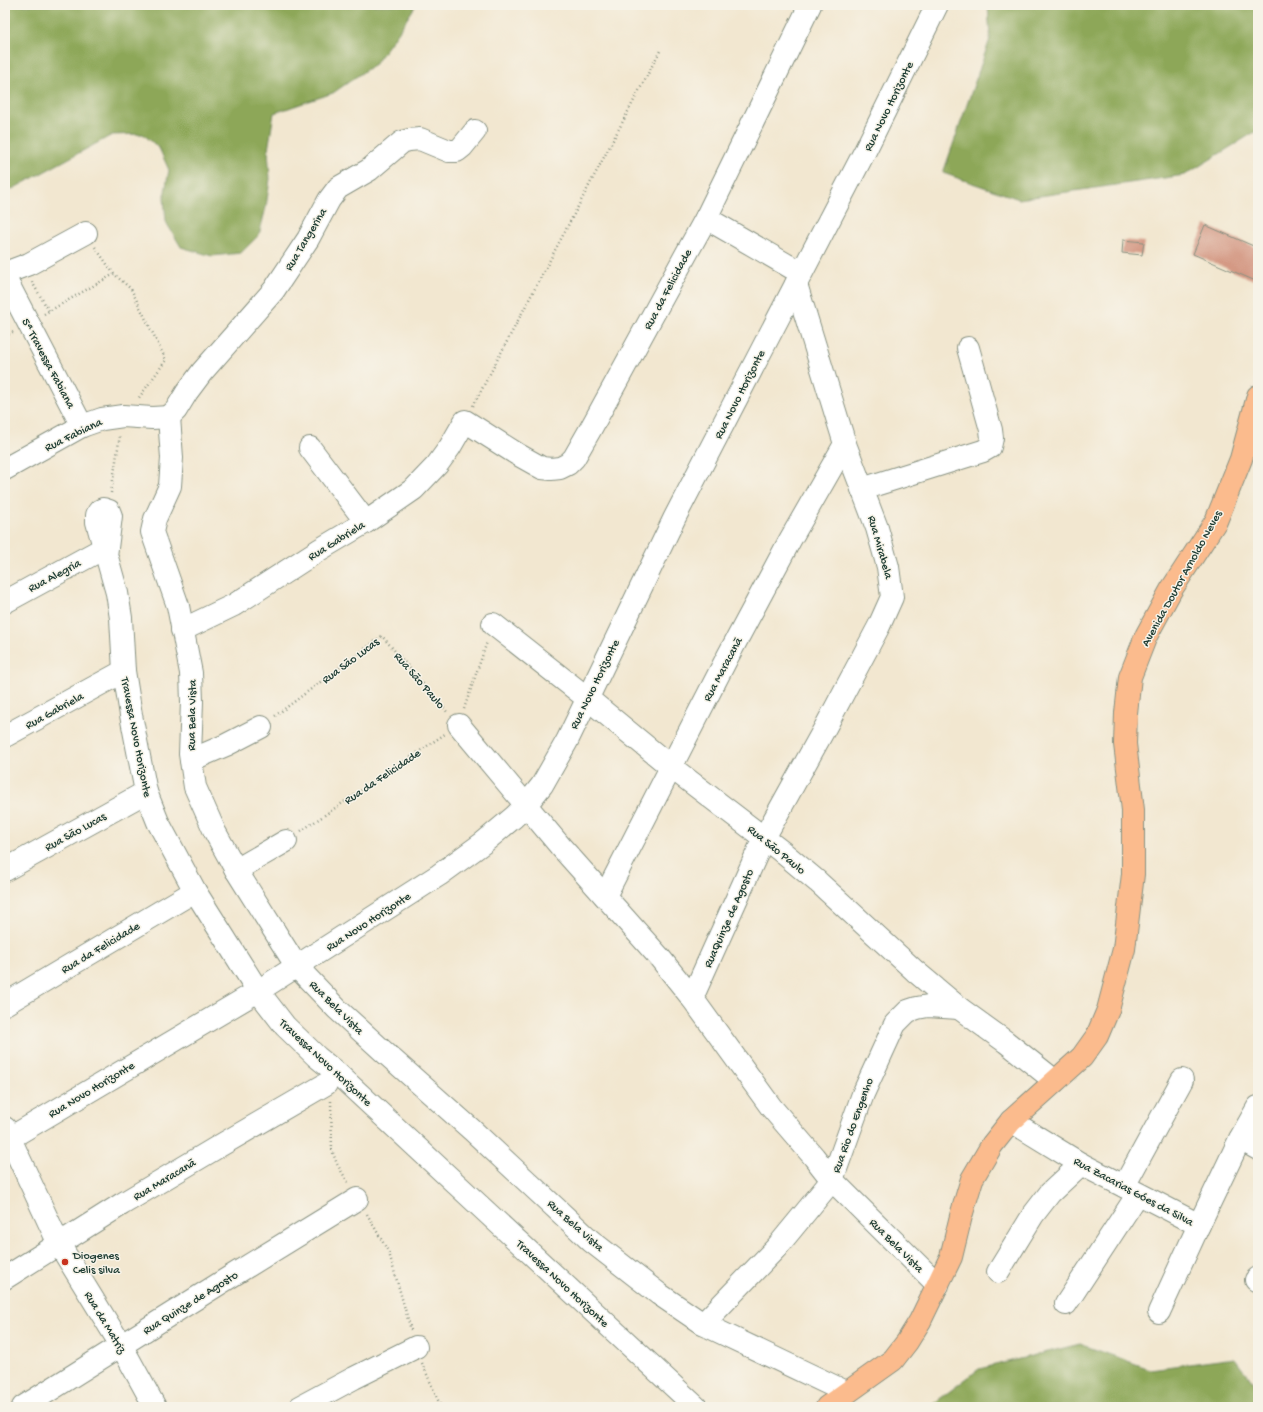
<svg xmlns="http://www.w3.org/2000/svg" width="1263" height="1412" viewBox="0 0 1263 1412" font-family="'Gochi Hand',sans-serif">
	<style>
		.forest { fill: #8da759; stroke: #567246 }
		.building { fill: #d49984 }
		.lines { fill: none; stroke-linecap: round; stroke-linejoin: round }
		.minor-casing { stroke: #889282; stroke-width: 24 }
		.major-casing { stroke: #889282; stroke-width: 24 }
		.path { stroke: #889282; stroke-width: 2.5; stroke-dasharray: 1 3; stroke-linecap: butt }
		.minor { stroke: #fff; stroke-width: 22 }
		.major { stroke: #fbbb8d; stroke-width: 22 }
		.poi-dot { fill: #c8321e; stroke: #f7f3e8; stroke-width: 1.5 }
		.labels { text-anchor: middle; stroke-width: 3; stroke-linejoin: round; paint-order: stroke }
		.street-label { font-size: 12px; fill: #1f3d34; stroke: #f7f3e8 }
		.poi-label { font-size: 12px; fill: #1f3d34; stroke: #f7f3e8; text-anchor: start }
	</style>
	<rect width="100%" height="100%" fill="#f7f3e8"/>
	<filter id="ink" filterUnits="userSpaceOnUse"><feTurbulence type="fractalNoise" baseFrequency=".025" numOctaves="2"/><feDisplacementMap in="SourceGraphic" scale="8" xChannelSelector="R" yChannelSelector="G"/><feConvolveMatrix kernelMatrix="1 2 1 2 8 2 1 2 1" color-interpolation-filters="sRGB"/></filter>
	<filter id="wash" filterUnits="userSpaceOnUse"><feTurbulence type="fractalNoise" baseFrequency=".012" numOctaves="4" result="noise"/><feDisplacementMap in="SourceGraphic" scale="16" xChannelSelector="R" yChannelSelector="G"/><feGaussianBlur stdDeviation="0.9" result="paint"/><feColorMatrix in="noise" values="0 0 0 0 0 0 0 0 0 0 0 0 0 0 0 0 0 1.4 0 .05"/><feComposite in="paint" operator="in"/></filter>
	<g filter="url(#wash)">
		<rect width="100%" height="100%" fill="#f2e7d0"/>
		<g class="forest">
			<path d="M5 5H416L399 31 376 63 333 93 274 113 268 150 270 179 266 207 259 235 241 253 212 256 181 247 166 222 164 197 169 170 159 148 143 134 112 135 5 193Z"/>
			<path d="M988 5H1258V130L1185 175 1019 199 943 173 990 39Z"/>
			<path d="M1080 1344 1150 1369 1235 1358 1258 1389V1407H929L979 1369Z"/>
		</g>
		<g id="blocks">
			<g class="building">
				<path d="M1205 225 1258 248V282L1193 254Z"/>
				<path d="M1123 240 1144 242 1142 255 1122 253Z"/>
			</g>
		</g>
	</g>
	<g filter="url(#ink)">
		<use href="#blocks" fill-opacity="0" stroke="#889282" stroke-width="1"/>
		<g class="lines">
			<g class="minor-casing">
				<g id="minor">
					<path d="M706 218 801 273"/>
					<path d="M5 273 29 264 86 233"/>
					<path d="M5 278 82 426"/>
					<path d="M169 417 172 458 170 486 155 519 152 532 178 606 191 673 192 702 190 754 195 787 215 832 236 870 297 967 337 1009 383 1051 472 1130 591 1241 659 1294 703 1324 846 1392"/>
					<path d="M169 417 176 410 187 392 202 372 274 290 308 239 329 200 338 188 369 170 402 142 409 140 420 139 449 151H457L462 147 475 131"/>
					<path d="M310 448 366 522"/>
					<path d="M5 469 82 426 102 419 123 416 152 418 169 417"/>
					<path d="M862 489 983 451 990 447 992 438 991 430 968 348"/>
					<path d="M106 556 111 516 109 511 103 509 99 511 97 515V522L117 593 121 618 124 671 131 715 146 792 158 822 195 891 258 991 285 1026 317 1057 338 1074 696 1407"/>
					<path d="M5 602 104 548"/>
					<path d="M493 624 587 698 671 767 781 851 818 882 915 971 959 1008 1006 1042 1055 1081"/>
					<path d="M182 630 234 605 319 550 366 522 414 489 437 465 450 447 465 421 517 454 542 468 551 469 560 468 568 464 574 458 590 430 706 218 810 5"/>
					<path d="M459 725 561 847 660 958 692 998 771 1107 814 1157 832 1180 938 1285"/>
					<path d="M5 736 124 671"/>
					<path d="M191 760 226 745 261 727"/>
					<path d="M5 870 146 792"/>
					<path d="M236 870 286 841"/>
					<path d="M605 896 728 656 790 540 845 444"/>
					<path d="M692 998 764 838 826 726 879 626 892 597 888 567 877 528 845 444 796 284"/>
					<path d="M5 1004 195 891"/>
					<path d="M1011 1121 1081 1164 1199 1225 1240 1139 1258 1149"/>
					<path d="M5 1128 59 1244 121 1345 155 1407"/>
					<path d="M1240 1139 1258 1107"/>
					<path d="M5 1141 258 991 439 875 483 843 514 817 526 805 542 785 567 741 675 517 865 151 937 5"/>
					<path d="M1124 1186 1182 1080"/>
					<path d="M998 1272 1033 1215 1050 1193 1081 1164"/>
					<path d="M5 1278 122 1204 216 1148 326 1084"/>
					<path d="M1256 1280 1258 1278"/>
					<path d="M1066 1304 1138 1194"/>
					<path d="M1159 1312 1199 1225"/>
					<path d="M703 1324 777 1247 832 1180 863 1094 895 1024 908 1011 917 1008 928 1006 959 1008"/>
					<path d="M23 1407 230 1277 357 1199"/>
					<path d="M300 1407 354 1378 416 1347"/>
				</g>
			</g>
			<g class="major-casing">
				<path id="major" d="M827 1407 893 1360 907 1342 920 1321 951 1257 961 1216 972 1179 992 1145 1011 1121 1082 1057 1097 1036 1108 1010 1124 949 1133 874V810L1125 744 1126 713 1130 677 1146 636 1171 590 1216 521 1241 459 1258 396"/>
			</g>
			<g class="path">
				<path d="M95 247 114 274 131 289 166 360 138 399"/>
				<path d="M32 282 49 311"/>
				<path d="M44 314 114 274"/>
				<path d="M5 336 13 332"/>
				<path d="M473 406 661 49"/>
				<path d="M111 493 120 435"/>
				<path d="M464 709 487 642"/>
				<path d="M275 716 382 636 448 713"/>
				<path d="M301 831 445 734"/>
				<path d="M331 1101 332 1150 337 1164 349 1184"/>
				<path d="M367 1214 389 1253 411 1330"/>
				<path d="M422 1363 441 1407"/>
			</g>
			<use href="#minor" class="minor"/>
			<use href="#major" class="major"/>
		</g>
	</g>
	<circle class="poi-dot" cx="65" cy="1262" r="4"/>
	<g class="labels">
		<g class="street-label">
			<text transform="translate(888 106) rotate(-64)" y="4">Rua Novo Horizonte</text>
			<text transform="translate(305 239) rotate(-59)" y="4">Rua Tangerina</text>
			<text transform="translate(667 289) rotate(-62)" y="4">Rua da Felicidade</text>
			<text transform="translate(49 363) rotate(62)" y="4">5ª Travessa Fabiana</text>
			<text transform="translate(739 394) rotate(-63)" y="4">Rua Novo Horizonte</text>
			<text transform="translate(73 434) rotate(-26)" y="4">Rua Fabiana</text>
			<text transform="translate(336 540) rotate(-32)" y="4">Rua Gabriela</text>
			<text transform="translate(881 547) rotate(74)" y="4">Rua Mirabela</text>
			<text transform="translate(54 575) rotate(-28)" y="4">Rua Alegria</text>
			<text transform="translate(1181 578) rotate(-61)" y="4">Avenida Doutor Arnoldo Neves</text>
			<text transform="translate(350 660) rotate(-37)" y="4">Rua São Lucas</text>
			<text transform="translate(722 669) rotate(-62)" y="4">Rua Maracanã</text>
			<text transform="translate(420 680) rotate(49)" y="4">Rua São Paulo</text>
			<text transform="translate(594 684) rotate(-64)" y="4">Rua Novo Horizonte</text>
			<text transform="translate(54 710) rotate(-29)" y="4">Rua Gabriela</text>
			<text transform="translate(191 715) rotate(-89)" y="4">Rua Bela Vista</text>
			<text transform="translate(137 737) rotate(79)" y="4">Travessa Novo Horizonte</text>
			<text transform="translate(382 776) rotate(-34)" y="4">Rua da Felicidade</text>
			<text transform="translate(75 831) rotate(-29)" y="4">Rua São Lucas</text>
			<text transform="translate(777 849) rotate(39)" y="4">Rua São Paulo</text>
			<text transform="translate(728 918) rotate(-66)" y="4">RuaQuinze de Agosto</text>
			<text transform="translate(368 921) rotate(-33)" y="4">Rua Novo Horizonte</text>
			<text transform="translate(100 947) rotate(-31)" y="4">Rua da Felicidade</text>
			<text transform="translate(337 1007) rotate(45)" y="4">Rua Bela Vista</text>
			<text transform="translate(326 1062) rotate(43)" y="4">Travessa Novo Horizonte</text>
			<text transform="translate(91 1089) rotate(-31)" y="4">Rua Novo Horizonte</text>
			<text transform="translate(852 1125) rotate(-70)" y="4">Rua Rio do Engenho</text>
			<text transform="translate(164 1179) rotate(-31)" y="4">Rua Maracanã</text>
			<text transform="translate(1134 1191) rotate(28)" y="4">Rua Zacarias Góes da Silva</text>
			<text transform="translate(576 1225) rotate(42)" y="4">Rua Bela Vista</text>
			<text transform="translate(897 1245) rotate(45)" y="4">Rua Bela Vista</text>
			<text transform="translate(563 1283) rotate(43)" y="4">Travessa Novo Horizonte</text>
			<text transform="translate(190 1302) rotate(-32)" y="4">Rua Quinze de Agosto</text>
			<text transform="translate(106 1322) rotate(59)" y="4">Rua da Matriz</text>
		</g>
		<g class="poi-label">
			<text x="73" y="1259">Diogenes<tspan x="73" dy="14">Celis silva</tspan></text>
		</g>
	</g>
	<rect width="1263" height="1412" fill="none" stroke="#f7f3e8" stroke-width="20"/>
</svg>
